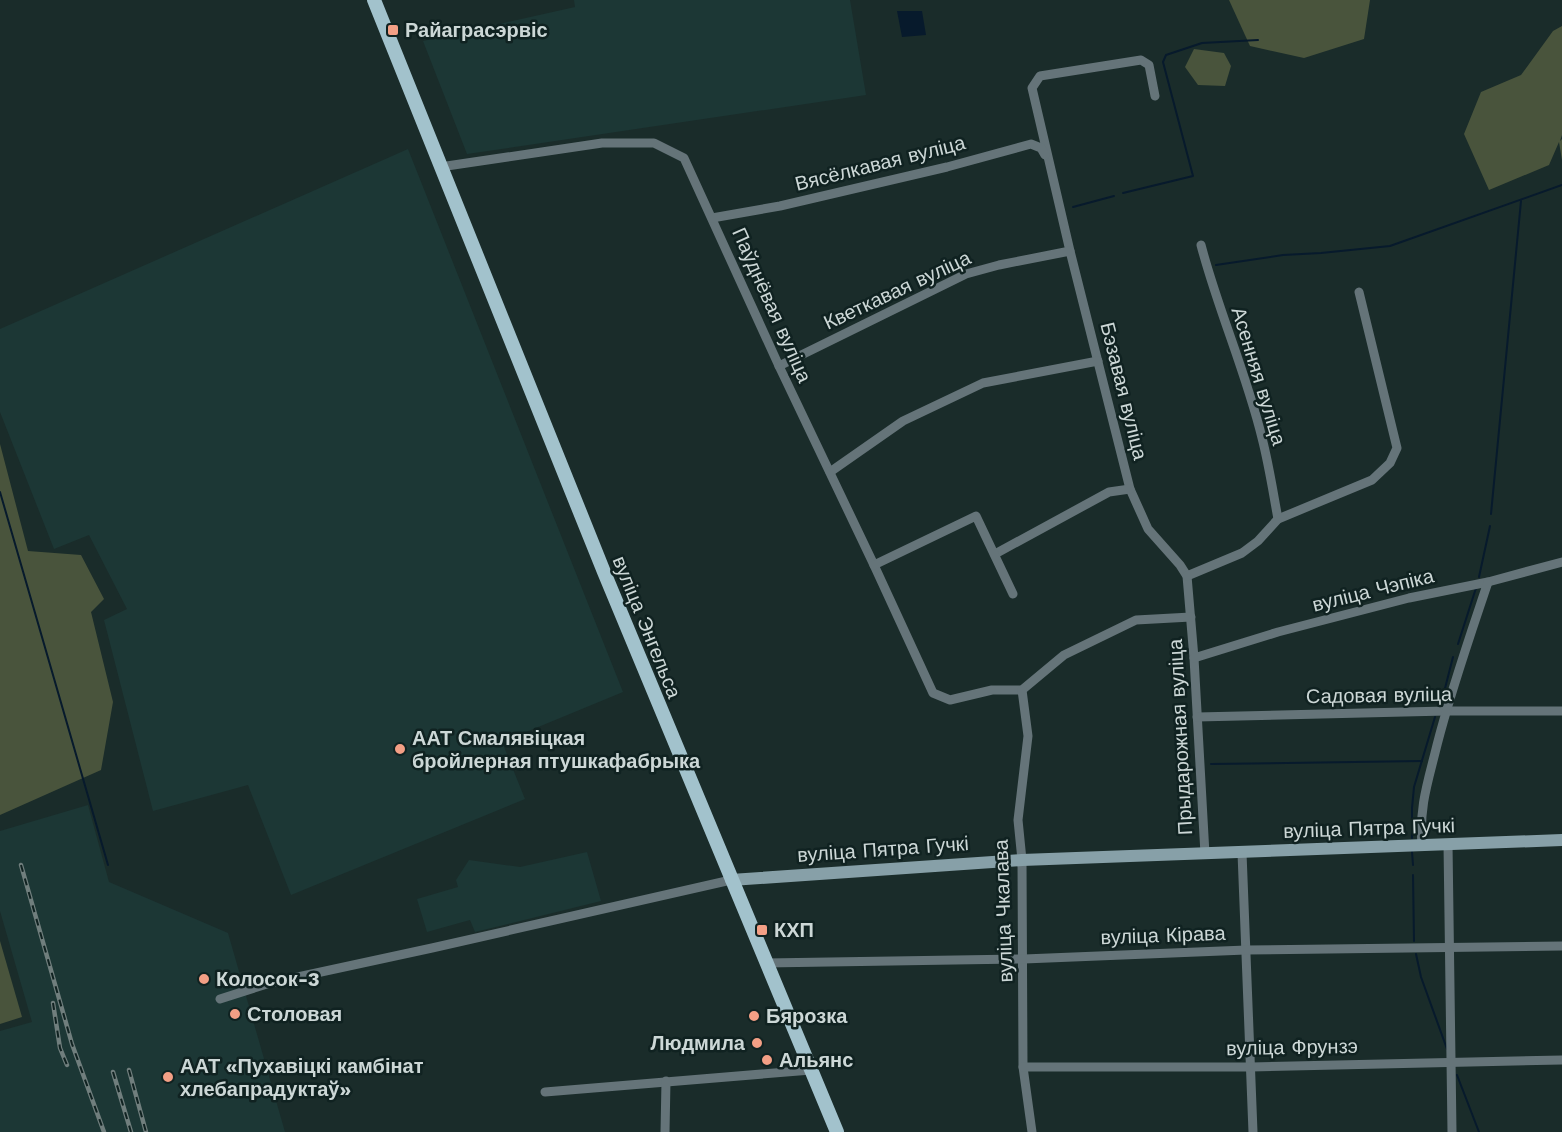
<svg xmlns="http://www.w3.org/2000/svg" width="1562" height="1132" viewBox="0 0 1562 1132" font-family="'Work Sans',sans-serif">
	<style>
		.built { fill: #1c3735 }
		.green { fill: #49543c }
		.water { fill: #071a2c }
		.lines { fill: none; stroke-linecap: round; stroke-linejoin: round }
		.stream { stroke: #071a2c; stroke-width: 2 }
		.street { stroke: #657479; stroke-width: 9 }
		.secondary { stroke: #87a0a8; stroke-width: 12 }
		.primary { stroke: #a2c2cc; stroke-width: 14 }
		.rail-casing { stroke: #707e7d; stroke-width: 4.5 }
		.rail { stroke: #102221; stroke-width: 2; stroke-dasharray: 7; stroke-linecap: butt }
		.poi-dot { fill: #f39f85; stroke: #102221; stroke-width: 2 }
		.labels { text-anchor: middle; stroke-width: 5; stroke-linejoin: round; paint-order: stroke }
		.poi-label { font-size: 20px; font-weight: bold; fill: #ccd7d6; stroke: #102221; text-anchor: start }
		.street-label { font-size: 20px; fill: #ccd7d6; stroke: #102221 }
	</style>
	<rect width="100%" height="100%" fill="#1a2c2a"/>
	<g class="built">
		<path d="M574 0H850L866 95 467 154 423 41 575 7Z"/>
		<path d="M408 149 623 692 502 742 525 799 291 895 248 785 153 811 104 620 127 609 89 535 54 549 0 412V329Z"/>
		<path d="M88 805 109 882 228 933 285 1132H0V1031L32 1022 0 911V831Z"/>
		<path d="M587 852 601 901 475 932 470 920 427 932 417 899 458 887 456 880 469 860 520 867Z"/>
	</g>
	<g class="green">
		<path d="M1229 0H1370L1364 39 1304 58 1250 46Z"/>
		<path d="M1562 26V135L1560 141 1562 139V160L1559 142 1549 165 1489 190 1464 134 1481 92 1521 75 1553 31Z"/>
		<path d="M1194 49 1224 53 1231 66 1225 86 1198 85 1185 67Z"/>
		<path d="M0 444 28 551 81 555 104 599 91 612 113 702 101 770 0 815Z"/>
		<path d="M0 941 22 1017 0 1024Z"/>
	</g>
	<path class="water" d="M897 11H922L926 35 902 37Z"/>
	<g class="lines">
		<g class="stream">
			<path d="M1123 193 1193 176 1163 62 1166 55 1202 43 1258 40"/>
			<path d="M1073 207 1114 196"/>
			<path d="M1216 265 1283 255 1321 253 1390 246 1562 185"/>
			<path d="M0 492 108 865"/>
			<path d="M1491 514 1521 201"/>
			<path d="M1479 577 1490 526"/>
			<path d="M1458 644 1476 588"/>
			<path d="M1441 704 1453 657"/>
			<path d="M1211 764 1422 761"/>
			<path d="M1412 838V808L1414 787 1435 717"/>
			<path d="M1412 852 1413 865"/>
			<path d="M1413 875 1414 941"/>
			<path d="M1416 954 1421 977 1447 1049"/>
			<path d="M1457 1075 1479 1132"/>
		</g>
		<g class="street">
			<path d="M1155 96 1149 65 1141 60 1040 76 1032 88 1070 251 1130 489 1148 529 1180 565 1187 576 1194 658 1205 854"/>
			<path d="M440 167 602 143H654L684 158 779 366 874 565 933 693 950 700 992 690H1022L1064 655 1136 620 1191 617"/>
			<path d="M712 218 780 206 947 167 1031 144 1041 148 1045 155"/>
			<path d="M1201 245C1218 310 1246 372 1262 438 1269 465 1273 492 1278 519"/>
			<path d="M779 366 966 274 999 265 1070 251"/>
			<path d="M830 472 903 421 983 383 1098 361"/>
			<path d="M995 554 1109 492 1130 489"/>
			<path d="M874 565 976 516 1013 594"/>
			<path d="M1187 576 1242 553 1258 541 1278 519 1372 480 1390 463 1397 448 1359 292"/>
			<path d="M1194 658 1278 632 1409 598 1488 582 1562 562"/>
			<path d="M1022 690 1028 736 1018 820 1022 860 1023 1067 1032 1132"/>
			<path d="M1197 717 1446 711H1562"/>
			<path d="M1448 844 1452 1132"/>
			<path d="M1422 845C1419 806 1428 782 1437 745 1451 690 1470 636 1488 582"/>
			<path d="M1242 853 1253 1132"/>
			<path d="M766 963 1024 959 1246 950 1562 946"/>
			<path d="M220 999 270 983 432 948 731 880"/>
			<path d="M1023 1067H1251L1562 1060"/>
			<path d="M545 1092 811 1070"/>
			<path d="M665 1132 666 1081"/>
		</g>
		<path class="secondary" d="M731 880 1022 860 1562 840"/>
		<path class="primary" d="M374 0 604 572 837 1132"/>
		<g class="rail-casing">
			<g id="rail">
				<path d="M21 865 72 1044 104 1132"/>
				<path d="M53 1003 60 1048 67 1065"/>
				<path d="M129 1070 146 1132"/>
				<path d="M113 1072 131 1132"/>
			</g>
		</g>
		<use href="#rail" class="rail"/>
	</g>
	<g class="poi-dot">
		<rect x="387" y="24" width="12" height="12" rx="3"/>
		<circle cx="400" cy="749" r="6"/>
		<rect x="756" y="924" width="12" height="12" rx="3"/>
		<circle cx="204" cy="979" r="6"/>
		<circle cx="235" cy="1014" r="6"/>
		<circle cx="754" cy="1016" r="6"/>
		<circle cx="757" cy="1043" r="6"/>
		<circle cx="767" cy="1060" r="6"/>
		<circle cx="168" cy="1077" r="6"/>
	</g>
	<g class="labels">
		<g class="poi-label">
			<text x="405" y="37">Райаграсэрвіс</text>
			<text x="412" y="745">ААТ Смалявіцкая<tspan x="412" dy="23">бройлерная птушкафабрыка</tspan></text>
			<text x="774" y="937">КХП</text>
			<text x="216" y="986">Колосок-3</text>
			<text x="247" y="1021">Столовая</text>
			<text x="766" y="1023">Бярозка</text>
			<text x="745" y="1050" text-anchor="end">Людмила</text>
			<text x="779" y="1067">Альянс</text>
			<text x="180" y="1073">ААТ «Пухавіцкі камбінат<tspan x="180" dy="23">хлебапрадуктаў»</tspan></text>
		</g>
		<g class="street-label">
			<text transform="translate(880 163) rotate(-14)" y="7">Вясёлкавая вуліца</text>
			<text transform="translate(897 290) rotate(-25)" y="7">Кветкавая вуліца</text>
			<text transform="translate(772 305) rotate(66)" y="7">Паўднёвая вуліца</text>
			<text transform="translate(1259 376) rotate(73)" y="7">Асенняя вуліца</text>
			<text transform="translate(1124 391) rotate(76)" y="7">Бэзавая вуліца</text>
			<text transform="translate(1373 590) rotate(-14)" y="7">вуліца Чэпіка</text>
			<text transform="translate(647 627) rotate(68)" y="7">вуліца Энгельса</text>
			<text transform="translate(1379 695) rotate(-1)" y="7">Садовая вуліца</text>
			<text transform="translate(1180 737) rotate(-93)" y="7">Прыдарожная вуліца</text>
			<text transform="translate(1369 828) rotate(-2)" y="7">вуліца Пятра Гучкі</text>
			<text transform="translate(883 849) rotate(-4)" y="7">вуліца Пятра Гучкі</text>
			<text transform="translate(1003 911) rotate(-92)" y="7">вуліца Чкалава</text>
			<text transform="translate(1163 935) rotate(-2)" y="7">вуліца Кірава</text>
			<text transform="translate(1292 1047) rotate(-1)" y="7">вуліца Фрунзэ</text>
		</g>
	</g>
</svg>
